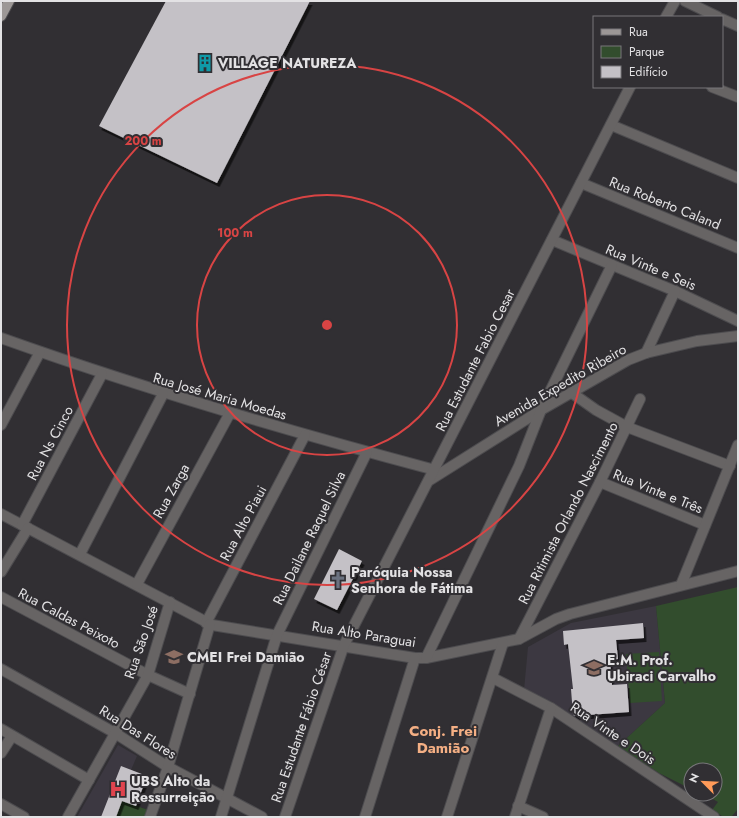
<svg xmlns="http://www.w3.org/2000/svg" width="739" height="818" viewBox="0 0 739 818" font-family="Jost,sans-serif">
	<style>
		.built { fill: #3c3841 }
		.green { fill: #324d2d }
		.building { fill: #c4c1c6; filter: url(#shadow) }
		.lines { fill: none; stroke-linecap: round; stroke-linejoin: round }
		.minor-casing { stroke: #4d4c4f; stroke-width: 12 }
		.major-casing { stroke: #4d4c4f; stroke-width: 12 }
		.minor { stroke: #676464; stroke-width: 10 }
		.major { stroke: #9c9796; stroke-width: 10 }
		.ring { fill: none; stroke: #d84444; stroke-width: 2 }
		.labels { text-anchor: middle; stroke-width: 4; stroke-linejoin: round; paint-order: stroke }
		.poi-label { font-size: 14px; font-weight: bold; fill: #e3e2e4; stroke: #312f33; text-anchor: start }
		.street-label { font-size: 14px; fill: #e3e2e4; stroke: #312f33 }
		.neighbourhood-label { font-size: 15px; font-weight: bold; fill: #f4af84; stroke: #312f33 }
		.centre { fill: #d84444; stroke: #312f33; stroke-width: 2 }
		.ring-label { font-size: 12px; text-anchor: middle; font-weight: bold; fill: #d84444; stroke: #312f33; stroke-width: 4; stroke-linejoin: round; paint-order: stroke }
	</style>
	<defs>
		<filter id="shadow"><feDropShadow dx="2.5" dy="4" stdDeviation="0" flood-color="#0009"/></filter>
	</defs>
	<rect width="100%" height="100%" fill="#312f33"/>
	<g class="built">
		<path d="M656 606 665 703 618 746 545 699 524 690 528 647 571 623Z"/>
		<path d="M118 745 137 756 131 770 147 776 136 806 122 801 116 817H77Z"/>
	</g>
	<g class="green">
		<path d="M738 587V809L732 816H722L712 810 718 802 704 794H715V770H691V789L659 773 618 746 665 703 656 606Z"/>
		<path d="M659 652 662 701 630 703 626 654Z"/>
		<path d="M122 801 148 810 146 817H116Z"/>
	</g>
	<g class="building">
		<path d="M166 1H310L217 183 99 126Z"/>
		<path d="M339 549 362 561 337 610 314 599Z"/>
		<path d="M643 623 644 638 616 640 618 659 610 660 612 685 627 684 629 712 575 716 573 715 571 689H573L568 644 564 645 563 631Z"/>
		<path d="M121 766 147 776 136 806 122 801 116 817H101Z"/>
	</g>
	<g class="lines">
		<g class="minor-casing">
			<g id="minor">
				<path d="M685 1 718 17"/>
				<path d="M666 17 675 1"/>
				<path d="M722 19 738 26"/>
				<path d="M712 87 738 97"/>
				<path d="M611 125 738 178"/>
				<path d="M581 183 738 248"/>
				<path d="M552 240 675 291 738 321"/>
				<path d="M1 338C144 389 288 431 435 470"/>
				<path d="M646 353 675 291"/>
				<path d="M572 393 596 410 627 427 730 466"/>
				<path d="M1 425 40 352"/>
				<path d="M430 480 541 410 628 360 646 353 697 341 738 336"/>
				<path d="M600 482 705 525"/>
				<path d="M1 514 212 625 415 658H426L519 639 556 619 570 614 738 571"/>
				<path d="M22 525 102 374"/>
				<path d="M80 554 163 394"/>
				<path d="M1 572 28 528"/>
				<path d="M137 584 230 413"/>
				<path d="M681 585 738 445"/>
				<path d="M1 597 148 675 190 694"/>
				<path d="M206 623 305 435"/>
				<path d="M519 639 600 482 640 399"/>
				<path d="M426 658 519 466 541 410 612 265"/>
				<path d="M1 669 115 733 168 767 262 817"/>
				<path d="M493 678 551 708 714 817"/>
				<path d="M1 729 89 780"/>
				<path d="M1 753 12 736"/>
				<path d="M1 804 24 817"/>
				<path d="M518 806 543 817"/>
				<path d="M68 817 148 675 170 602"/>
				<path d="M150 817 168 767 210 624"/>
				<path d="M221 817 277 635 367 452"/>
				<path d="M285 817 344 645 630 87"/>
				<path d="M365 817 415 658"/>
				<path d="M447 817 503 643"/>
				<path d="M515 817 551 708"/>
			</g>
		</g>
		<g class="major-casing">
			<path id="major" d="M1 16 9 1"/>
		</g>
		<use href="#minor" class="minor"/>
		<use href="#major" class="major"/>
	</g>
	<g class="ring">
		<circle cx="327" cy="325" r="130"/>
		<circle cx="327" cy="325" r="260"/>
	</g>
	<defs>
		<g id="building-bare" transform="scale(1.38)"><path d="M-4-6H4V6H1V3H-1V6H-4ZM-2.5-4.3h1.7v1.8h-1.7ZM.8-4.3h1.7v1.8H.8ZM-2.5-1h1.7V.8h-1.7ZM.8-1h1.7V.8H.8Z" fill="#0f9aa8" stroke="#312f33" stroke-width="2.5" paint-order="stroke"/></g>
		<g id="church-bare" transform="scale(1.38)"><path d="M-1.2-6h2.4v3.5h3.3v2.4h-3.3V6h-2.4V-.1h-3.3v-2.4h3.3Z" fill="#6b7280" stroke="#312f33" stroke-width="2.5" paint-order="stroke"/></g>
		<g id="school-bare" transform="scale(1.38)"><path d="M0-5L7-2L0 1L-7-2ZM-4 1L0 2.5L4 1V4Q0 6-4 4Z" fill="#8d6e63" stroke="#312f33" stroke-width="2.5" paint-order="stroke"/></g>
		<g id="hospital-bare" transform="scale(1.38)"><path d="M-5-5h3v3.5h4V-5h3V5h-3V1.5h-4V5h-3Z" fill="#e0444e" stroke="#312f33" stroke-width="2.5" paint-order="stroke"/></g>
	</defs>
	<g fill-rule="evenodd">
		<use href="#building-bare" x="205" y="63"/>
		<use href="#church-bare" x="338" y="580"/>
		<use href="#school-bare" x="174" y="657"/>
		<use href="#school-bare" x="594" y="668"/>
		<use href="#hospital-bare" x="118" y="789"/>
	</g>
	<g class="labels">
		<g class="poi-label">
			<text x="218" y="68">VILLAGE NATUREZA</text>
			<text x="351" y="577">Paróquia Nossa<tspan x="351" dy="16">Senhora de Fátima</tspan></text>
			<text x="187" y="662">CMEI Frei Damião</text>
			<text x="607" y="665">E.M. Prof.<tspan x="607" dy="16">Ubiraci Carvalho</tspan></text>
			<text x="131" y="786">UBS Alto da<tspan x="131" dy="16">Ressurreição</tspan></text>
		</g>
		<g class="street-label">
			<text transform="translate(665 203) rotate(22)" y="5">Rua Roberto Caland</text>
			<text transform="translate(651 267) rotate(23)" y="5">Rua Vinte e Seis</text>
			<text transform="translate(475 360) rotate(-63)" y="5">Rua Estudante Fabio Cesar</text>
			<text transform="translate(560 385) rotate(-30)" y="5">Avenida Expedito Ribeiro</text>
			<text transform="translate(220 396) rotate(16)" y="5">Rua José Maria Moedas</text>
			<text transform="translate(50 443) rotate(-62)" y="5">Rua Ns Cinco</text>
			<text transform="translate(171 491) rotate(-61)" y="5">Rua Zarga</text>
			<text transform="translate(658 491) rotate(22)" y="5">Rua Vinte e Três</text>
			<text transform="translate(568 513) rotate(-63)" y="5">Rua Ritimista Orlando Nascimento</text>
			<text transform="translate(243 523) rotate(-62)" y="5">Rua Alto Piaui</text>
			<text transform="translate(309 538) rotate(-64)" y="5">Rua Dailane Raquel Silva</text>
			<text transform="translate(69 618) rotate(28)" y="5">Rua Caldas Peixoto</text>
			<text transform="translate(364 634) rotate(9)" y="5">Rua Alto Paraguai</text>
			<text transform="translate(141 642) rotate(-71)" y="5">Rua São José</text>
			<text transform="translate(301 727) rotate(-71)" y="5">Rua Estudante Fábio César</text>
			<text transform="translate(138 732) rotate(32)" y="5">Rua Das Flores</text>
			<text transform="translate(613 733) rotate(34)" y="5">Rua Vinte e Dois</text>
		</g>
		<g class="neighbourhood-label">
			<text x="443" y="736">Conj. Frei<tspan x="443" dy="17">Damião</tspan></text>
		</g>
	</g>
	<circle cx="327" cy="325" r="6" class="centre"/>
	<g class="ring-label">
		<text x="143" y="145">200 m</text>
		<text x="235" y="237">100 m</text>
	</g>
	<rect width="739" height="818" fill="none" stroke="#e3e2e4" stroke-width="4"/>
	<rect x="593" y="16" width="130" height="72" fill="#312f33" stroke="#78777a"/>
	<rect x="601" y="29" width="20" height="6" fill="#9c9796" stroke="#78777a"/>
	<text x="629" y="36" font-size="12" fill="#e3e2e4">Rua</text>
	<rect x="601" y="46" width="20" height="12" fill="#324d2d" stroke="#78777a"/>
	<text x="629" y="56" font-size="12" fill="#e3e2e4">Parque</text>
	<rect x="601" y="66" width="20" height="12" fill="#c4c1c6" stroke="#78777a"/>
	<text x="629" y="76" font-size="12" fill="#e3e2e4">Edifício</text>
	<g transform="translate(703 782) rotate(294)"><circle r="19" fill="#312f33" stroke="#78777a"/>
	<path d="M0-3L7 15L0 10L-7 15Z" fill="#ff9b59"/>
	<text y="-6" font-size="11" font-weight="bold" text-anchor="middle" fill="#e3e2e4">N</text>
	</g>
</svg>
